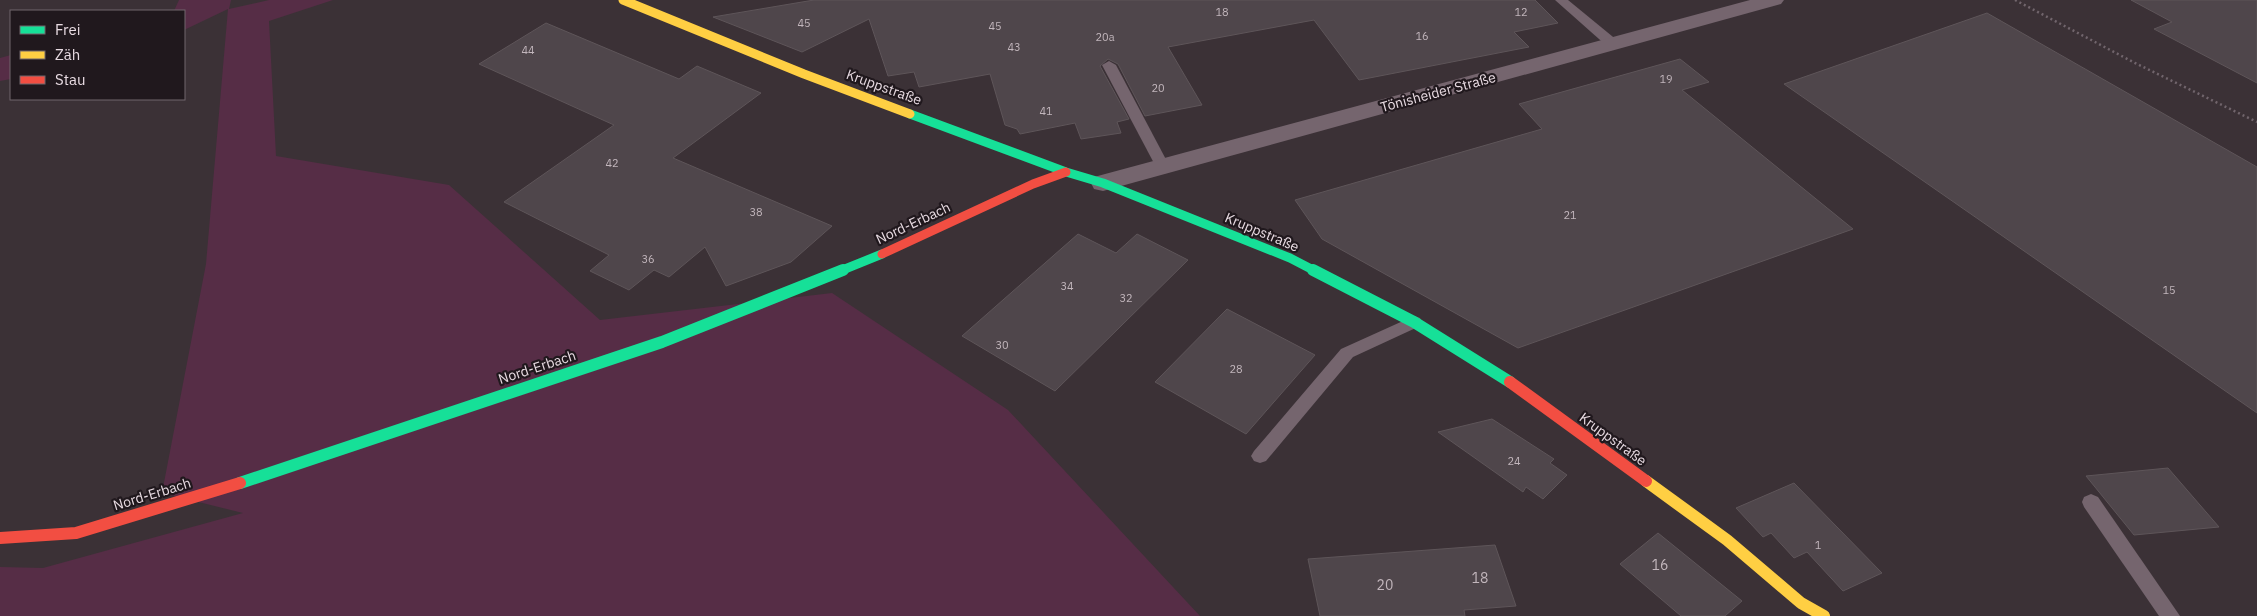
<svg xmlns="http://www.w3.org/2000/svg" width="2257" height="616" viewBox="0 0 2257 616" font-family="'IBM Plex Sans',sans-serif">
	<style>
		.green { fill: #562d46 }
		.building { fill: #4f464b; stroke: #5e5559 }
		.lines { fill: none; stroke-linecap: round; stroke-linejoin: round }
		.path { stroke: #71656c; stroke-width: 2.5; stroke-dasharray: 2 3; stroke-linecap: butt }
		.lane { fill: #75656e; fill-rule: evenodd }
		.street { fill: #75656e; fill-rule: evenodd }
		.fast-far1 { stroke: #16e098; stroke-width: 9 }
		.fast { stroke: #16e098; stroke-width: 12 }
		.slow-far1 { stroke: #ffcf43; stroke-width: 9 }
		.slow { stroke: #ffcf43; stroke-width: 12 }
		.jam-far1 { stroke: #f24e42; stroke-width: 9 }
		.jam { stroke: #f24e42; stroke-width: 12 }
		.labels { text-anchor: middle; stroke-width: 4.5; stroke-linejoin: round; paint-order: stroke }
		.number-label { font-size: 11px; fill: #c2b6bc }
		.street-label { font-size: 14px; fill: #e8dbe2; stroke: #20181d }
		.near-number-label { font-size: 14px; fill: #c2b6bc }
	</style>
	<rect width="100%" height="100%" fill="#3b3136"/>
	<g class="green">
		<path d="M179 0H231L229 9 269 0H333L269 21 276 156 449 185 600 320 832 293 1008 410 1200 616H0V567L43 568 243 513 162 493 206 264 228 9 184 30V11H174Z"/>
		<path d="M11 55V79L0 81V58Z"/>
	</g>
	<g class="building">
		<path d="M814 0H1535L1558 23 1514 32 1529 47 1359 80 1314 20 1168 47 1202 105 1145 116 1118 64 1108 59 1100 66 1129 119 1117 122 1121 133 1081 139 1075 123 1020 134 1017 129 1005 125 990 74 919 87 914 72 888 76 869 19 802 52 713 17Z"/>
		<path d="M2131 0H2257V83L2154 29 2172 22Z"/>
		<path d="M1987 13 2257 167V413L1784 84Z"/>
		<path d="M546 23 679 79 697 66 761 93 673 158 832 226 791 262 726 286 705 247 669 277 654 270 629 290 590 271 609 255 504 202 614 125 479 64Z"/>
		<path d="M1680 59 1709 82 1682 90 1853 229 1518 348 1322 239 1295 200 1542 129 1519 104Z"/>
		<path d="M1078 234 1116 253 1137 234 1188 260 1055 391 962 336Z"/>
		<path d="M1227 309 1315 355 1246 434 1155 382Z"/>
		<path d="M1492 419 1554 459 1550 463 1567 475 1543 499 1526 487 1523 492 1438 432Z"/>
		<path d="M2168 468 2219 527 2134 535 2086 476Z"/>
		<path d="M1794 483 1882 573 1843 591 1807 552 1794 558 1771 533 1763 537 1736 508Z"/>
		<path d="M1658 533 1742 601 1725 616H1681L1620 564Z"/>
		<path d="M1495 545 1516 606 1464 610 1465 616H1320L1308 559Z"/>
	</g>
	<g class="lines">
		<path class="path" d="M2015 0 2135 63 2257 122"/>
		<g class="lane">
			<path d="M1555 0H1568L1618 41 1619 44 1618 47H1608Z"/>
			<path d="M1109 61 1116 65 1170 167 1168 170H1158L1156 167 1102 65Z"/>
			<path d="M1414 316 1420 318 1422 322 1420 326 1353 357 1266 461 1260 463 1254 461 1251 456 1254 451 1341 349Z"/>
			<path d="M2091 494 2098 497 2180 616H2159L2084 507 2082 502 2084 497Z"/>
		</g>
		<path class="street" d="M1750 0H1784L1781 4 1103 191 1094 189 1091 183 1094 177Z"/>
		<g class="fast-far1">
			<path d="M910 114 1066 172 1103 183 1290 258 1315 271"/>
			<path d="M840 271 882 254"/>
		</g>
		<g class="fast">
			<path d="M1313 270 1414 322 1510 382"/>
			<path d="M240 483 662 342 843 270"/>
		</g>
		<path class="slow-far1" d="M623 0 804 74 910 114"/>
		<path class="slow" d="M1646 481 1727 540 1801 603 1824 616"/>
		<path class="jam-far1" d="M882 254 1033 184 1066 172"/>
		<g class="jam">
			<path d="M1510 382 1646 481"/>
			<path d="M0 538 76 533 240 483"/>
		</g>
	</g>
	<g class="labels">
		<g class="number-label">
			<text x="1222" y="16">18</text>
			<text x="1521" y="16">12</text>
			<text x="804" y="27">45</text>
			<text x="995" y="30">45</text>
			<text x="1422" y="40">16</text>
			<text x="1105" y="41">20a</text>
			<text x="1014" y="51">43</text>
			<text x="528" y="54">44</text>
			<text x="1666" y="83">19</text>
			<text x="1158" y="92">20</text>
			<text x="1046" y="115">41</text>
			<text x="612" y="167">42</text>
			<text x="756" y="216">38</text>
			<text x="1570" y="219">21</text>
			<text x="648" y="263">36</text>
			<text x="1067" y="290">34</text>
			<text x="2169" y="294">15</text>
			<text x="1126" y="302">32</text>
			<text x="1002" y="349">30</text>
			<text x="1236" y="373">28</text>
			<text x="1514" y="465">24</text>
			<text x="1818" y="549">1</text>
		</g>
		<g class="street-label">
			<text transform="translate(884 87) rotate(20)" y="5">Kruppstraße</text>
			<text transform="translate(1438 92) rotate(-15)" y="5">Tönisheider Straße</text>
			<text transform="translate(913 223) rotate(-25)" y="5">Nord-Erbach</text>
			<text transform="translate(1262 232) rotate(23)" y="5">Kruppstraße</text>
			<text transform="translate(537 367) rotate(-18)" y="5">Nord-Erbach</text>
			<text transform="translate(1613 439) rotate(36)" y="5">Kruppstraße</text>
			<text transform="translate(152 494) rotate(-17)" y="5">Nord-Erbach</text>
		</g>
		<g class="near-number-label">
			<text x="1660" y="570">16</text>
			<text x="1480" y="583">18</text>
			<text x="1385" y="590">20</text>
		</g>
	</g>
	<rect x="10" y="10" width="175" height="90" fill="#20181d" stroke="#70666c"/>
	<rect x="20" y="26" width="25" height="8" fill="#16e098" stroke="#70666c"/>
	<text x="55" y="35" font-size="15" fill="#e8dbe2">Frei</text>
	<rect x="20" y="51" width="25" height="8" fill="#ffcf43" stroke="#70666c"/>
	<text x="55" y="60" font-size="15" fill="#e8dbe2">Zäh</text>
	<rect x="20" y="76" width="25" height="8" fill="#f24e42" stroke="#70666c"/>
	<text x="55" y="85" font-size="15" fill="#e8dbe2">Stau</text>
</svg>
